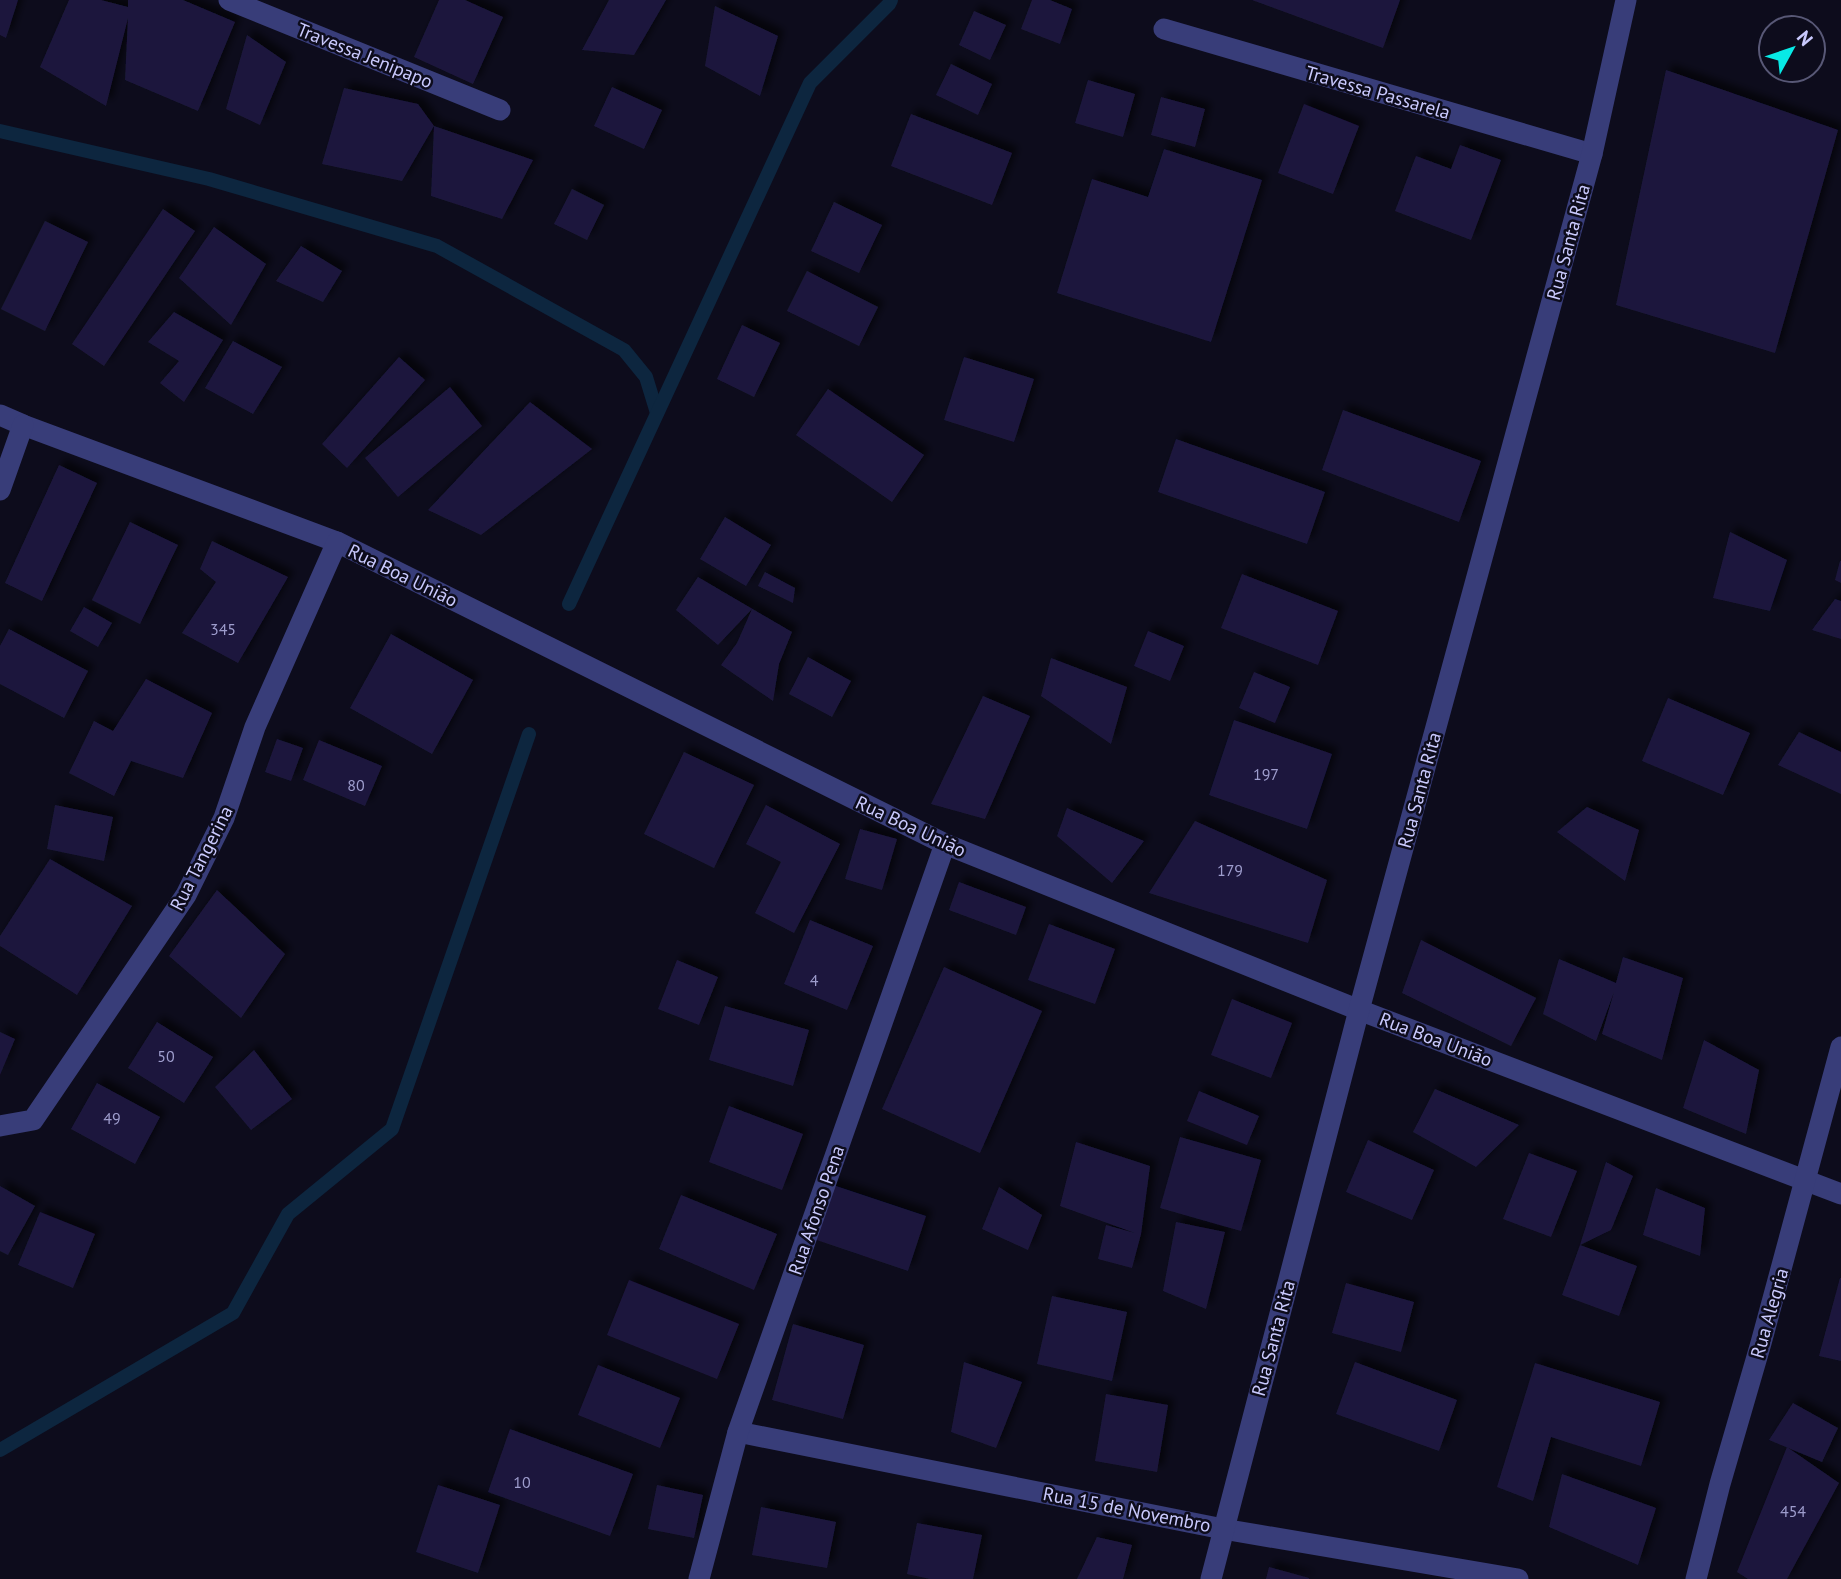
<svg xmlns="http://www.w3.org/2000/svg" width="1841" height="1579" viewBox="0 0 1841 1579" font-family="'PT Sans',sans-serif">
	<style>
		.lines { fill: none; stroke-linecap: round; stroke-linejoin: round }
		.stream { stroke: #0d263f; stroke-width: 14 }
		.building { fill: #1c193c; filter: url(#shadow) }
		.minor { stroke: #383d79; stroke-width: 21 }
		.labels { text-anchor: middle; stroke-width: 5; stroke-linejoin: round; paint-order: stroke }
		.number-label { font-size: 16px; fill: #9e9dcd }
		.street-label { font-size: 19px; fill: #c9c9fd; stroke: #0d0c1c }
	</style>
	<defs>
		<filter id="shadow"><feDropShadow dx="6" dy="-6" stdDeviation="3.5" flood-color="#0009"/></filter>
	</defs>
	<rect width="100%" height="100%" fill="#0d0c1c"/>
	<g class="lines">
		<g class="stream">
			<path d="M0 131 209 179 437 246 624 350 646 377 657 413"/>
			<path d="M569 604 810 83 889 4 891 0"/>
			<path d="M0 1450 233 1313 288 1214 392 1129 529 734"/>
		</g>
	</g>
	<g class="building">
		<path d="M0 0H18L6 38 0 35Z"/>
		<path d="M69 0H101L128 7V0H183L235 22 198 111 125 80 128 18 106 106 40 67Z"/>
		<path d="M439 0H465L503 17 473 84 414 57Z"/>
		<path d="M609 0H666L634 55 582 50Z"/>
		<path d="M1032 0H1050L1072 9 1060 44 1021 29Z"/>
		<path d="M1252 0H1400L1383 48Z"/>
		<path d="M715 6 778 36 760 96 705 66Z"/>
		<path d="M974 11 1006 25 990 60 959 45Z"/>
		<path d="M247 35 286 62 260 125 226 109Z"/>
		<path d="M951 64 992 84 978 115 936 95Z"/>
		<path d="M1666 70 1838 130 1775 353 1616 305Z"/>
		<path d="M1088 80 1135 94 1123 137 1075 123Z"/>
		<path d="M612 87 662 110 644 149 594 126Z"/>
		<path d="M344 88 418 104 434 126 402 181 322 164Z"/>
		<path d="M1161 97 1205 109 1195 147 1151 135Z"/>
		<path d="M1304 104 1359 126 1333 194 1278 173Z"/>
		<path d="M911 114 1012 153 992 205 891 166Z"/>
		<path d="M434 126 533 160 502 219 431 196Z"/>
		<path d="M1460 145 1501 160 1471 240 1395 211 1416 156 1451 169Z"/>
		<path d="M1164 149 1262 180 1211 342 1057 293 1092 179 1148 197Z"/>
		<path d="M572 189 604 205 587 240 554 224Z"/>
		<path d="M834 202 882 225 859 273 811 251Z"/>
		<path d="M163 209 195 231 104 366 72 344Z"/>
		<path d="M45 221 88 242 45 331 1 309Z"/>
		<path d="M214 227 266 264 231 325 179 278Z"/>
		<path d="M301 246 342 271 323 302 276 281Z"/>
		<path d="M807 271 878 307 859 346 787 311Z"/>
		<path d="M174 312 223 340 184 402 160 383 179 361 148 342Z"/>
		<path d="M742 325 780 343 754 397 717 379Z"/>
		<path d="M233 341 282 367 253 414 205 388Z"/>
		<path d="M399 357 425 380 347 468 322 444Z"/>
		<path d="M964 357 1034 379 1014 442 944 420Z"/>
		<path d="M450 387 482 426 398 497 365 458Z"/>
		<path d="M828 389 924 455 892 502 796 435Z"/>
		<path d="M530 402 592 449 481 535 428 510Z"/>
		<path d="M1343 410 1481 461 1459 522 1322 470Z"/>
		<path d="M1176 439 1325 492 1307 544 1158 492Z"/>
		<path d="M59 465 97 483 42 601 5 583Z"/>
		<path d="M725 517 771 545 746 586 700 559Z"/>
		<path d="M130 522 178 545 140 624 92 600Z"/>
		<path d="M1730 532 1787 560 1770 611 1713 598Z"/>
		<path d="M212 541 288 577 238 663 182 633 216 582 200 569Z"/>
		<path d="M1840 561H1841V583L1835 580Z"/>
		<path d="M765 572 795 588 793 603 758 586Z"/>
		<path d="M1242 574 1338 611 1318 665 1221 628Z"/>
		<path d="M698 577 792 632 779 664 773 701 721 665 737 643 752 609 718 645 676 610Z"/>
		<path d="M1835 599 1841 601V639L1812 630Z"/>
		<path d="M84 607 112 623 98 647 70 631Z"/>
		<path d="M9 629 88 671 64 718 0 684V646Z"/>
		<path d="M1148 631 1184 646 1170 681 1134 666Z"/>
		<path d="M391 634 473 680 432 754 350 708Z"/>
		<path d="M808 657 851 681 832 717 789 694Z"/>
		<path d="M1051 658 1127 687 1111 744 1041 696Z"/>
		<path d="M1254 672 1290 687 1275 723 1239 708Z"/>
		<path d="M146 679 212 713 183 778 131 761 114 796 69 773 94 721 113 731Z"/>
		<path d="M983 696 1030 716 985 819 931 804Z"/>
		<path d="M1668 698 1750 733 1723 795 1642 761Z"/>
		<path d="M1234 720 1332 754 1307 829 1209 795Z"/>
		<path d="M1799 732 1841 752V794L1778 765Z"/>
		<path d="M277 739 303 748 291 781 265 772Z"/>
		<path d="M319 740 382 766 365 806 303 780Z"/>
		<path d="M684 752 754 785 714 868 644 834Z"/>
		<path d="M55 805 113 817 104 861 47 849Z"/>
		<path d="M766 805 840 844 794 933 755 913 781 862 746 844Z"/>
		<path d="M1587 807 1639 830 1625 881 1557 832Z"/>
		<path d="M1067 808 1144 841 1112 883 1057 836Z"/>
		<path d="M1195 821 1327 880 1308 943 1149 893Z"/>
		<path d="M860 829 897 839 882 890 845 879Z"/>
		<path d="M50 859 132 906 77 995 0 946V936Z"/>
		<path d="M959 882 1026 907 1016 935 949 910Z"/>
		<path d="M217 890 285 954 241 1018 169 956Z"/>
		<path d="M810 920 873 946 847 1010 784 984Z"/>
		<path d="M1049 924 1115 949 1095 1004 1028 980Z"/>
		<path d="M1421 940 1536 998 1511 1046 1402 993Z"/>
		<path d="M1623 957 1683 978 1662 1060 1602 1034 1614 992 1596 1041 1543 1014 1559 959 1616 983Z"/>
		<path d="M677 960 718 977 699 1025 658 1009Z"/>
		<path d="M944 967 1042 1011 980 1153 882 1109Z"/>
		<path d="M1232 999 1292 1023 1271 1078 1211 1055Z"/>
		<path d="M725 1006 809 1030 793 1086 709 1060Z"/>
		<path d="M157 1022 213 1057 184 1103 128 1068Z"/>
		<path d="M0 1032 15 1039 0 1075Z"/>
		<path d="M1704 1040 1759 1070 1746 1134 1683 1108Z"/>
		<path d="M254 1050 292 1099 251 1130 215 1087Z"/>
		<path d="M97 1083 160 1117 135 1164 71 1129Z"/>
		<path d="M1435 1089 1519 1125 1476 1167 1413 1132Z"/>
		<path d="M1199 1091 1259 1116 1247 1145 1187 1121Z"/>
		<path d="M729 1106 803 1134 782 1190 709 1162Z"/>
		<path d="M1180 1137 1261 1160 1241 1231 1160 1208Z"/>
		<path d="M1368 1140 1434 1170 1412 1220 1346 1192Z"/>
		<path d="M1076 1142 1150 1166 1141 1234 1132 1268 1098 1259 1106 1225 1135 1233 1060 1206Z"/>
		<path d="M1529 1153 1577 1171 1551 1237 1503 1219Z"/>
		<path d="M1606 1162 1633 1176 1611 1230 1580 1245 1637 1266 1619 1316 1562 1295 1580 1245Z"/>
		<path d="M827 1183 926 1216 908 1271 808 1237Z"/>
		<path d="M0 1186 35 1206 8 1255 0 1251Z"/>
		<path d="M999 1187 1042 1215 1028 1250 982 1229Z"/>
		<path d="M1656 1188 1705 1208 1700 1256 1643 1235Z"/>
		<path d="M681 1195 777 1234 754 1290 659 1249Z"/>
		<path d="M40 1212 95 1234 73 1288 18 1265Z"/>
		<path d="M1176 1222 1225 1232 1206 1309 1163 1291Z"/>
		<path d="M1840 1278H1841V1361L1819 1356Z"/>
		<path d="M629 1280 739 1324 717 1379 607 1335Z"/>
		<path d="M1346 1283 1414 1302 1401 1352 1332 1333Z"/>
		<path d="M1052 1296 1127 1312 1112 1381 1037 1364Z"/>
		<path d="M793 1324 864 1345 843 1419 772 1400Z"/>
		<path d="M964 1362 1022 1382 996 1448 951 1432Z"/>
		<path d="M1355 1362 1457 1400 1439 1451 1336 1414Z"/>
		<path d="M1535 1363 1660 1402 1641 1466 1551 1437 1533 1501 1497 1487Z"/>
		<path d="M598 1365 680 1398 660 1448 578 1415Z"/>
		<path d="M1106 1394 1168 1405 1157 1472 1095 1461Z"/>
		<path d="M1793 1403 1838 1428 1822 1462 1769 1440Z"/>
		<path d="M510 1429 633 1474 610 1536 488 1492Z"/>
		<path d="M1787 1447 1839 1483 1787 1579H1748L1737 1572Z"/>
		<path d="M1562 1474 1656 1508 1638 1565 1549 1527Z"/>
		<path d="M438 1485 500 1505 478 1573 416 1552Z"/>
		<path d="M657 1485 703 1495 694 1538 648 1529Z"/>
		<path d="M761 1507 836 1522 827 1568 752 1555Z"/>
		<path d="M917 1523 982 1535 973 1579H930L907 1574Z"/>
		<path d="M1097 1537 1132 1545 1123 1579H1077Z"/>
		<path d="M1269 1567 1309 1578V1579H1266Z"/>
	</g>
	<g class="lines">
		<g class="minor">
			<path d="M229 0 500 110"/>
			<path d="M1164 29 1592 154"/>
			<path d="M0 415 23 425 337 542 945 844 1359 1010 1841 1194"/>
			<path d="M0 490 23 425"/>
			<path d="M0 1126 33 1120 186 895 224 818 255 727 337 542"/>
			<path d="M738 1432 1223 1529 1518 1579"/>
			<path d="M699 1579 738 1432 945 844"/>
			<path d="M1211 1579 1359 1010 1592 154 1626 0"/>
			<path d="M1696 1579 1720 1484 1761 1343 1841 1047"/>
		</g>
	</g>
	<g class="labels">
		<g class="number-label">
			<text x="223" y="635">345</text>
			<text x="1266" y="780">197</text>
			<text x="356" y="791">80</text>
			<text x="1230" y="876">179</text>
			<text x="814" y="986">4</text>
			<text x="166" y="1062">50</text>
			<text x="112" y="1124">49</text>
			<text x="522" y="1488">10</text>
			<text x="1793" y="1517">454</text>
		</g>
		<g class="street-label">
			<text transform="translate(365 55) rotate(22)" y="7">Travessa Jenipapo</text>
			<text transform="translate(1378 92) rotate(16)" y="7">Travessa Passarela</text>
			<text transform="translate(1568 242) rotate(-75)" y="7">Rua Santa Rita</text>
			<text transform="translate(403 575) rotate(26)" y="7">Rua Boa União</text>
			<text transform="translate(1419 790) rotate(-75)" y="7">Rua Santa Rita</text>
			<text transform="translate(911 826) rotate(25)" y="7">Rua Boa União</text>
			<text transform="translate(201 858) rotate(-63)" y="7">Rua Tangerina</text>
			<text transform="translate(1436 1039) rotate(21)" y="7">Rua Boa União</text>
			<text transform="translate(816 1210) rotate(-71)" y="7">Rua Afonso Pena</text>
			<text transform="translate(1769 1313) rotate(-74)" y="7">Rua Alegria</text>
			<text transform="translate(1273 1338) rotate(-75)" y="7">Rua Santa Rita</text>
			<text transform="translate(1127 1509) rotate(11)" y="7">Rua 15 de Novembro</text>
		</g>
	</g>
	<g transform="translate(1792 49) rotate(50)"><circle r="33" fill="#0d0c1c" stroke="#585876" stroke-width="2"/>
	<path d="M0-5L12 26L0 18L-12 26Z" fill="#08eae6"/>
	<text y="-10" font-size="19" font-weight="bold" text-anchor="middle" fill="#c9c9fd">N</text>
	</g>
</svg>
